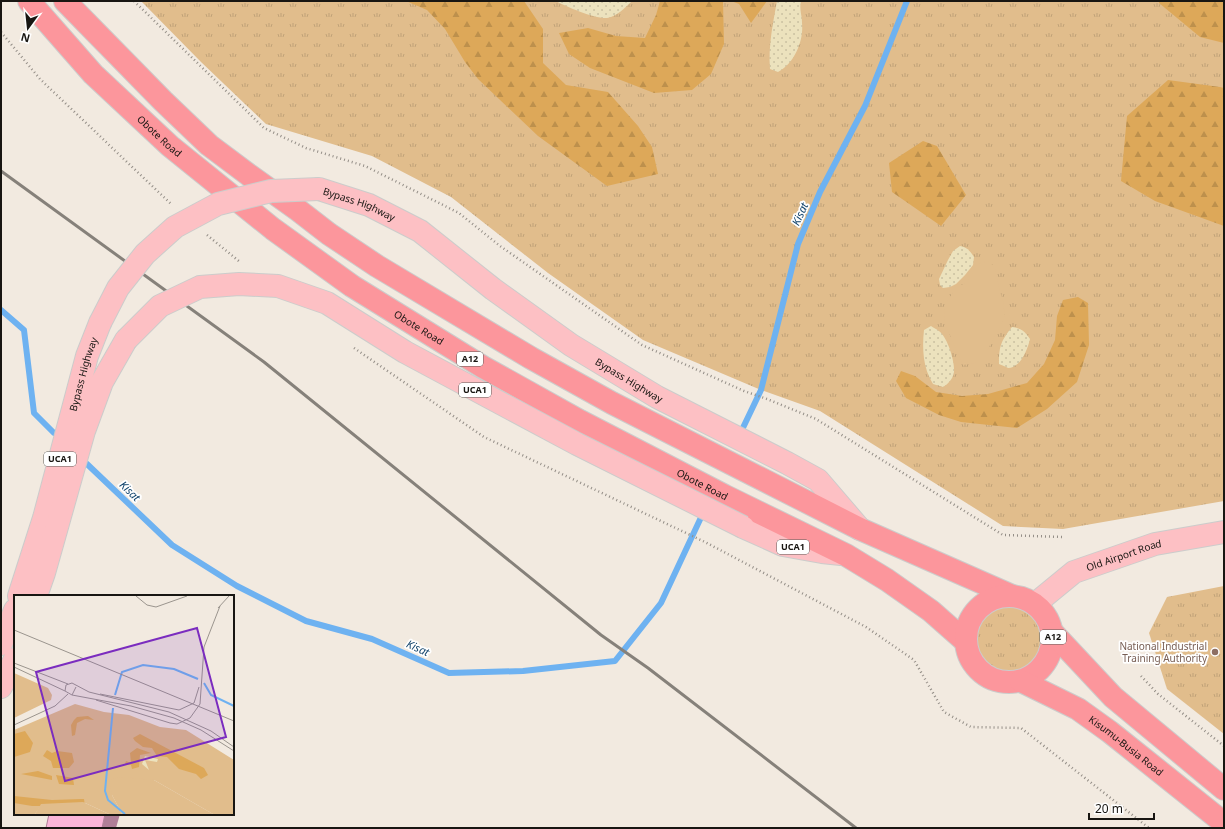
<svg xmlns="http://www.w3.org/2000/svg" width="1225" height="829" viewBox="0 0 1225 829" font-family="'Noto Sans',sans-serif">
	<style>
		.grass { fill: url(#grass-tufts) }
		.forest { fill: url(#forest-firs) }
		.sand { fill: url(#sand-dots) }
		.pitch { fill: #e1bd8c }
		.lines { fill: none; stroke-linecap: round; stroke-linejoin: round }
		.stream { stroke: #6eb2f1; stroke-width: 6 }
		.major-casing { stroke: #cccccb; stroke-width: 24 }
		.highway-casing { stroke: #cccccb; stroke-width: 24 }
		.path { stroke: #948e87; stroke-width: 2.5; stroke-dasharray: 1 3; stroke-linecap: butt }
		.major { stroke: #fdc0c4; stroke-width: 22 }
		.highway { stroke: #fc969c; stroke-width: 22 }
		.rail { stroke: #86817a; stroke-width: 3 }
		.major-bridge-casing { stroke: #cccccb; stroke-width: 24; stroke-linecap: butt }
		.major-bridge { stroke: #fdc0c4; stroke-width: 22 }
		.shaded-wall { fill: #b07f98 }
		.building { fill: #fbb5d9; stroke: #b07f98 }
		.education-dot { fill: #8d6e63; stroke: #fff; stroke-width: 1.5 }
		.labels { text-anchor: middle; stroke-width: 3.5; stroke-linejoin: round; paint-order: stroke }
		.shield { fill: #fff; stroke: #5d5c59; stroke-width: 1 }
		.shield-label { font-size: 9px; font-weight: bold; fill: #181612 }
		.street-label { font-size: 10px; fill: #181612; stroke: #fff }
		.education-label { font-size: 10px; fill: #785e54; stroke: #fff; text-anchor: end }
		.water-label { font-size: 11px; font-style: italic; fill: #12446c; stroke: #fff }
		.inset-river { fill: none; stroke: #6eb2f1; stroke-width: 2 }
		.inset-road { fill: none; stroke: #9b958e; stroke-width: 1 }
		.view { fill: #7b2cbf; fill-opacity: 0.15; stroke: #7b2cbf; stroke-width: 2 }
		.inset-edge { fill: none; stroke: #181612; stroke-width: 2 }
	</style>
	<defs>
		<pattern id="grass-tufts" width="24" height="20" patternUnits="userSpaceOnUse"><rect width="24" height="20" fill="#e1bd8c"/><path d="M3 7l-1-3M5 7V3M7 7l1-3M15 17l-1-3M17 17v-4M19 17l1-3" fill="none" stroke="#c0a278"/></pattern>
		<pattern id="forest-firs" width="22" height="20" patternUnits="userSpaceOnUse"><rect width="22" height="20" fill="#dda859"/><path d="M5 1l3.5 6h-7zM16 11l3.5 6h-7z" fill="#bd904c"/></pattern>
		<pattern id="sand-dots" width="8" height="8" patternUnits="userSpaceOnUse"><rect width="8" height="8" fill="#ece2bd"/><path d="M2 2h.1M6 6h.1" fill="none" stroke="#cac1a1" stroke-width="1.8" stroke-linecap="round"/></pattern>
	</defs>
	<rect width="100%" height="100%" fill="#f2eae0"/>
	<g class="grass">
		<path d="M141 1H1224V501L1063 529 1003 526 820 411 761 390 643 340 548 273 451 197 372 156 266 124 201 62Z"/>
		<path d="M1224 586V734L1167 689 1149 633 1167 597Z"/>
		<circle cx="1010" cy="639" r="39"/>
	</g>
	<g class="forest">
		<path d="M406 1H524L543 29V63L566 85 608 92 638 126 652 147 658 174 607 186 538 136 478 79 465 62 445 29 427 10Z"/>
		<path d="M660 1H723L724 44 711 74 692 90 654 93 590 68 569 54 559 33 588 28 616 36 645 38 656 15Z"/>
		<path d="M731 1H767L751 23 739 4Z"/>
		<path d="M1159 1H1224V43L1200 37 1159 3Z"/>
		<path d="M1168 80 1220 87 1224 88V226L1155 201 1121 181 1127 116Z"/>
		<path d="M923 141 937 146 966 195 941 226 892 192 889 163Z"/>
		<path d="M1078 297 1088 303 1089 345 1077 382 1047 409 1017 428 961 422 939 415 906 398 896 381 901 371 915 376 936 392 962 396 988 394 1027 383 1044 364 1055 340 1057 316 1063 300Z"/>
	</g>
	<g class="sand">
		<path d="M556 1H632C626 7 616 17 607 18 595 19 567 7 556 1Z"/>
		<path d="M777 1H801C799 9 802 15 802 23 804 41 794 64 778 72L770 69C768 46 773 23 777 1Z"/>
		<path d="M960 246C967 247 970 251 974 257L973 265 965 275 956 284 950 287 943 288 940 285 939 279 948 260 953 251Z"/>
		<path d="M931 326C933 328 937 329 939 331 948 338 955 362 954 372 953 379 948 384 943 387L933 384C923 368 922 349 924 330Z"/>
		<path d="M1012 327C1021 328 1025 331 1030 339 1028 348 1021 368 1008 368 1006 367 1002 365 999 364 999 346 1001 341 1012 327Z"/>
	</g>
	<path class="pitch" d="M989 261 995 268 999 288 1003 301 1005 317 988 349 975 363 963 365 945 324 944 306 953 292 968 280 980 263Z"/>
	<g class="lines">
		<g class="stream">
			<path d="M1 310 24 330 34 413 54 433"/>
			<path d="M740 434 761 390 798 244 820 192 865 106 907 1"/>
			<path d="M87 464 172 545 237 586 306 621 372 639 449 673 523 671 615 661 661 603 704 511"/>
		</g>
		<g class="major-casing">
			<g id="major">
				<path id="s1" d="M319 189 369 205 420 231 493 289 571 345 657 397 787 463 818 480 860 529"/>
				<path d="M743 527 783 545 822 552 841 554"/>
				<path id="s2" d="M19 596 44 518 87 356 100 323"/>
				<path d="M36 596 44 573 84 431 102 382 126 340"/>
				<path id="s3" d="M1035 604 1074 572 1155 544 1224 532"/>
				<path d="M1 644 15 610"/>
				<path d="M1 687 15 659"/>
			</g>
		</g>
		<g class="highway-casing">
			<g id="highway">
				<path id="s4" d="M29 1 93 74 170 146 273 229 352 286 483 367 580 421 725 496 846 555 887 580 931 611 965 641"/>
				<path d="M65 1 163 101 209 145 249 175 298 210 329 234 377 266 531 358 612 403 860 529 1010 595"/>
				<circle cx="1009" cy="639" r="43"/>
				<path d="M1053 633 1113 697 1224 789"/>
				<path id="s5" d="M1021 681 1078 709 1110 732 1224 823"/>
			</g>
		</g>
		<g class="path">
			<path d="M134 1 264 128 306 148 365 166 459 213 500 246 642 345 744 391 767 399 816 419 1003 535 1063 537"/>
			<path d="M1 32 40 79 171 204"/>
			<path d="M207 235 240 262"/>
			<path d="M354 348 484 437 705 542 866 627 914 660 944 712 971 727 1021 728 1149 828"/>
			<path d="M1141 676 1158 694 1224 746"/>
		</g>
		<use href="#major" class="major"/>
		<use href="#highway" class="highway"/>
		<path class="rail" d="M1 171 264 362 601 635 648 668 856 828"/>
		<g class="major-bridge-casing">
			<g id="major-bridge">
				<path d="M100 323 118 288 145 254 175 227 218 204 271 191 319 189"/>
				<path d="M126 340 160 306 200 287 239 284 278 286 327 303 405 352 577 444 743 527"/>
			</g>
		</g>
		<use href="#major-bridge" class="major-bridge"/>
	</g>
	<path class="shaded-wall" d="M105 814H120L116 828H102Z"/>
	<path class="building" d="M49 814H105L102 828H46Z"/>
	<circle class="education-dot" cx="1215" cy="652" r="4"/>
	<g class="labels">
		<g class="shield">
			<rect x="457" y="352" width="26" height="14" rx="3"/>
			<rect x="459" y="383" width="32" height="14" rx="3"/>
			<rect x="44" y="452" width="32" height="14" rx="3"/>
			<rect x="777" y="540" width="32" height="14" rx="3"/>
			<rect x="1040" y="630" width="26" height="14" rx="3"/>
		</g>
		<g class="shield-label">
			<text x="470" y="362">A12</text>
			<text x="475" y="393">UCA1</text>
			<text x="60" y="462">UCA1</text>
			<text x="793" y="550">UCA1</text>
			<text x="1053" y="640">A12</text>
		</g>
		<g class="street-label">
			<text dy="4" stroke="none"><textPath href="#s4" startOffset="188">Obote Road</textPath></text>
			<text dy="4" stroke="none"><textPath href="#s1" startOffset="43">Bypass Highway</textPath></text>
			<text dy="4" stroke="none"><textPath href="#s4" startOffset="511">Obote Road</textPath></text>
			<text dy="4" stroke="none"><textPath href="#s2" startOffset="231">Bypass Highway</textPath></text>
			<text dy="4" stroke="none"><textPath href="#s1" startOffset="367">Bypass Highway</textPath></text>
			<text dy="4" stroke="none"><textPath href="#s4" startOffset="835">Obote Road</textPath></text>
			<text dy="4" stroke="none"><textPath href="#s3" startOffset="103">Old Airport Road</textPath></text>
			<text dy="4" stroke="none"><textPath href="#s5" startOffset="124">Kisumu-Busia Road</textPath></text>
		</g>
		<g class="education-label">
			<text x="1207" y="650">National Industrial<tspan x="1207" dy="12">Training Authority</tspan></text>
		</g>
		<g class="water-label">
			<text transform="translate(800 214) rotate(-66)" y="4">Kisat</text>
			<text transform="translate(130 491) rotate(44)" y="4">Kisat</text>
			<text transform="translate(418 648) rotate(24)" y="4">Kisat</text>
		</g>
	</g>
	<g transform="translate(14 595)">
		<rect width="220" height="220" fill="#f2eae0"/>
		<path d="M0 78 34 93 38 100 37 105 0 123ZM61 109 90 117 115 120 146 132 172 135 220 165V219H199L140 185 98 200 108 219H95L69 207 28 209 21 219H0V135Z" fill="#e1bd8c"/>
		<path d="M74 121 80 125 71 124 63 128 61 140 58 141 57 130 60 125 63 122ZM11 136 19 148 16 157 0 162V139ZM126 139 190 173 194 180 187 184 182 179 165 174 153 162 143 161 138 153 129 152 121 146 119 143ZM123 153 137 158 126 160 125 172 118 174 117 170 111 169 112 166 117 168 116 158ZM33 155 38 158 43 156 58 158 60 167 55 173H39L37 166 29 161ZM24 176 38 181V185L7 179ZM42 180 59 183 60 190 45 189ZM0 201 38 205 67 204H70L71 211H18L0 208Z" fill="#dda859"/>
		<path d="M107 182 140 185 199 219H108L98 200 95 185ZM69 207 95 219H21L27 209Z" fill="#e1bd8c"/>
		<path d="M131 161 144 164 143 167 131 165 135 175 128 169Z" fill="#ece2bd"/>
		<path class="inset-river" d="M190 88 197 100 220 111M101 100 108 77 129 70 160 74 184 84M99 113 91 196 94 205 111 219"/>
		<path class="inset-road" d="M122 1 133 10 142 12 173 1M204 13 215 1M0 35 220 126M0 68 54 89M0 72 51 96M62 92 58 100 51 96 52 90 58 88 75 97 155 117 197 136 220 152M86 99 165 115 180 108 185 92M58 100 117 111 160 123 187 135 220 156M82 105 156 128 163 129 176 123 186 109 190 52 206 11M0 130 41 111 54 99"/>
		<path class="view" d="M183 33 212 142 51 186 22 77Z"/>
		<rect width="220" height="220" class="inset-edge"/>
	</g>
	<rect width="1225" height="829" fill="none" stroke="#181612" stroke-width="4"/>
	<g transform="translate(28 28) rotate(195)" stroke="#ffffff" stroke-width="3" paint-order="stroke">
	<path d="M0-3L7 15L0 10L-7 15Z" fill="#181612"/>
	<text y="-6" font-size="11" font-weight="bold" text-anchor="middle" fill="#181612">N</text>
	</g>
	<path d="M1089 813v6h65v-6" fill="none" stroke="#181612" stroke-width="2"/>
	<text x="1095" y="813" font-size="12" fill="#181612" stroke="#ffffff" stroke-width="3" paint-order="stroke">20 m</text>
</svg>
